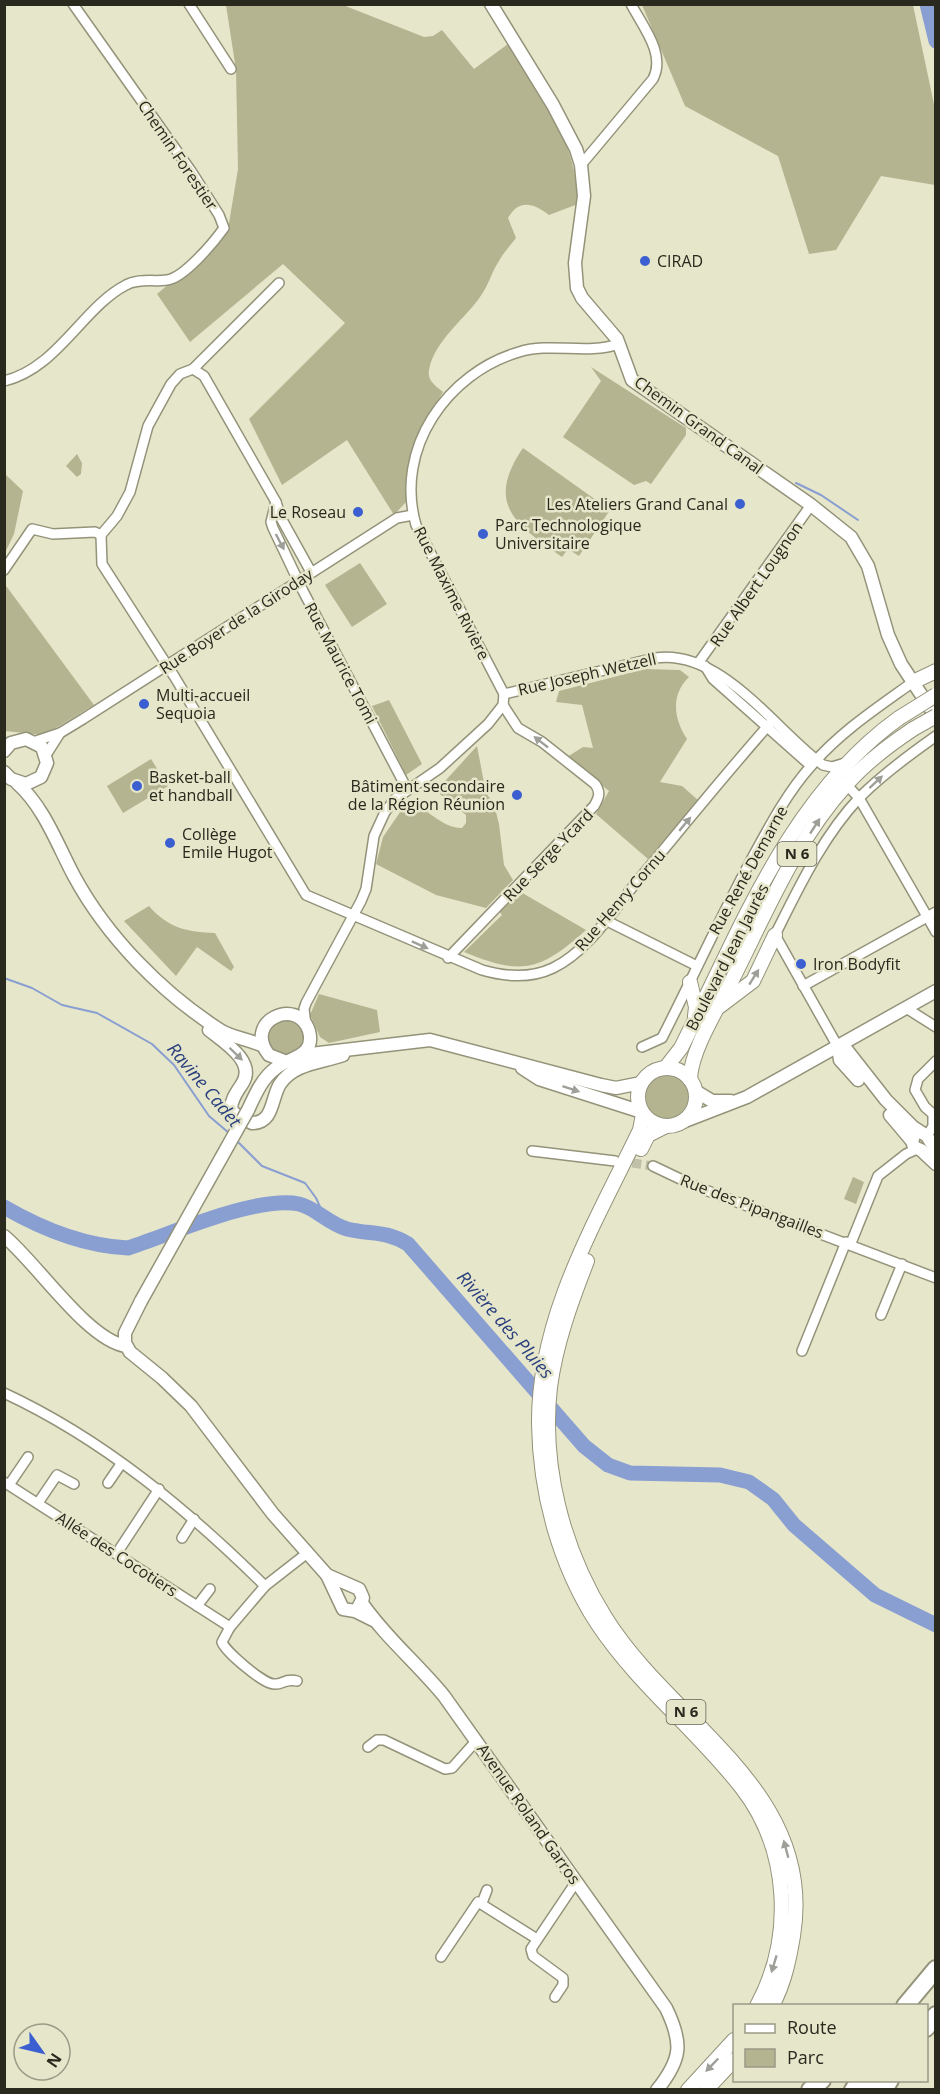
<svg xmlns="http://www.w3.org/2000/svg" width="940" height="2094" viewBox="0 0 940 2094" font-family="'Open Sans',sans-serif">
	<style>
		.green { fill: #b5b491 }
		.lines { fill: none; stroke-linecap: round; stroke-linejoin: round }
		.stream { stroke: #899ed1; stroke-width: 2 }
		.river { stroke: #899ed1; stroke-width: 15 }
		.street-tunnel { stroke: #c0c0a8; stroke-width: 9; stroke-dasharray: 9 4.5; stroke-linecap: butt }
		.street-casing { stroke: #94937a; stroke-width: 12 }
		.secondary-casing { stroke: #94937a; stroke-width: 15 }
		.primary-casing { stroke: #94937a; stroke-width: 16 }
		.highway-casing { stroke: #94937a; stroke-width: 20 }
		.street { stroke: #fff; stroke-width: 9 }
		.secondary { stroke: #fff; stroke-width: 12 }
		.primary { stroke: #fff; stroke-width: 14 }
		.highway { stroke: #fff; stroke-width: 16 }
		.secondary-bridge-casing { stroke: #94937a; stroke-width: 15; stroke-linecap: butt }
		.primary-bridge-casing { stroke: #94937a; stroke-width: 16; stroke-linecap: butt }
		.secondary-bridge { stroke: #fff; stroke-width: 12 }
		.primary-bridge { stroke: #fff; stroke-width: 14 }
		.oneway { fill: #9f9f9a }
		.poi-dot { fill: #3b5fd0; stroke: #e6e6cb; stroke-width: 2 }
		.labels { text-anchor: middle; stroke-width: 5; stroke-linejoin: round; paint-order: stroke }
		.shield { fill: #e6e6cb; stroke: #626252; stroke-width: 1.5 }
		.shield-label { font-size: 15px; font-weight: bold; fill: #29291e }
		.street-label { font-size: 16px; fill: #29291e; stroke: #e6e6cb }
		.poi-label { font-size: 16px; fill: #29291e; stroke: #e6e6cb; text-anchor: start }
		.water-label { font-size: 18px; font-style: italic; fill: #293e7d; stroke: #e6e6cb }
	</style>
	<rect width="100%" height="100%" fill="#e6e6cb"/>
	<g class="green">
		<path d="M226 5H343L424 37 433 36 442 30 474 69 508 44C542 98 576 138 578 204L549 215C533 203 519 199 508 218L516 238C510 246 503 253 499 261 492 271 489 284 482 294 466 319 435 339 429 370 427 381 436 386 443 392L420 430 413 451 407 479 406 502 394 515 347 440 282 485 249 419 345 323 283 264 190 342 157 294 217 243 229 223 238 169 236 70Z"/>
		<path d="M642 5H913L935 109V185L881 176 836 250 809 254 778 156 685 106Z"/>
		<path d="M591 367 686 428V435L651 484 646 481 634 485 563 437 601 381Z"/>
		<path d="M523 448 610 510 579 556 568 549 562 557C517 525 484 505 523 448Z"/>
		<path d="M77 454 82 463 81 474 77 477 66 466Z"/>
		<path d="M5 474 23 491 14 534 5 553Z"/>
		<path d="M360 563 387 604 352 627 325 585Z"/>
		<path d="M4 583 94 705 44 735 5 731Z"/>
		<path d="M645 669 680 670 689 677C671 694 673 718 687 739L660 782 682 786 698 800 648 859 596 814 609 791 567 757 583 747 593 748 582 705 556 702 559 691Z"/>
		<path d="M389 700 422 764 406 775 372 706Z"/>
		<path d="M477 746 486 793 494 804 499 824 504 865 513 880 486 908 436 895 376 864 383 837 405 805C426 803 439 828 462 828L466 823V815L436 791Z"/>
		<path d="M151 759 168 786 123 813 107 786Z"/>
		<path d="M519 891 586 930C540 971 522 976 464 952L502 915 499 911Z"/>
		<path d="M149 906C168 928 187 932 215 933L234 967 231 971 197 947 176 976 124 921Z"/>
		<path d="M319 994 377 1010 380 1032 329 1043 320 1037 310 1015Z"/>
		<circle cx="286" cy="1037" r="19"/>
		<circle cx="668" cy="1097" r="24"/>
		<path d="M853 1177 864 1182 856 1204 844 1199Z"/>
	</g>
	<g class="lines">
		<g class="stream">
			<path d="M796 483 821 495 858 520"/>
			<path d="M4 978 32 988 62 1005 97 1013 152 1044 174 1065 209 1116 229 1133"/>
			<path d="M237 1141 262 1166 305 1183 316 1198 327 1222"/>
		</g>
		<g class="river">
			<path d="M927 4 936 41"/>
			<path d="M4 1207C42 1229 84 1246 128 1248 171 1234 258 1195 299 1204 314 1207 329 1224 347 1229 371 1235 385 1230 408 1244L584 1446 608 1465 630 1473 720 1475 749 1482 773 1499 794 1525 875 1595 936 1625"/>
		</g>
		<path class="street-tunnel" d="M619 1161 653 1166"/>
		<g class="street-casing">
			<g id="street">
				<path d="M189 4 231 69"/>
				<path d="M581 165 653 79C666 54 643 27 631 4"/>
				<path d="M279 283 193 369 180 374 171 384 148 426 130 492 117 516 101 535 102 564 174 676 306 895 482 970C506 977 530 979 553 968 587 952 612 912 635 884 681 829 726 773 773 720"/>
				<path d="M193 369 204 376 276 502 281 518 311 572"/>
				<path d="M4 381C57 369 83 307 126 285 138 278 154 282 167 280 184 278 214 242 224 228L219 215 191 171 73 4"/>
				<path d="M276 502 271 522 273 528 303 591 407 789"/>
				<path d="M4 570 32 529 53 534 95 532 101 535"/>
				<path d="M699 662 811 505"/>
				<path d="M705 666 713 679 811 766"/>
				<path d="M504 694 416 525C394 449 447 373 519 352 551 342 586 355 619 344"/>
				<path d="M504 694 655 658C721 648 775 730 823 765L832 767 845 763"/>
				<path d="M36 741 60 733 83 719 397 518 413 515"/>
				<path d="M46 755 60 733"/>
				<path d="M846 784 859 798 936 932"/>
				<path d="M605 920 697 966"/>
				<path d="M448 958 594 806C599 798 601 792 595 784L542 742 518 728 503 705"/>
				<path d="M803 986 936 912"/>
				<path d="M906 1008 936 1027"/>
				<path d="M306 1025 304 1009 306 1003 361 901 366 889 374 836 385 812 395 799 440 768 488 724 503 705 504 694"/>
				<path d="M642 1047 662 1038C692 979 719 920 750 862 768 829 786 794 811 766 840 732 877 708 913 682"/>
				<path d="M838 1047 775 935C799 887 823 836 860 797 883 774 909 755 936 736"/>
				<path d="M927 1136 933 1126V1114L925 1107 915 1090 918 1079 936 1061"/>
				<path d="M532 1151 615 1161"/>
				<path d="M653 1166 695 1186 936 1278"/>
				<path d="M851 1243 878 1176 906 1154 917 1149"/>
				<path d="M881 1315 902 1264"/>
				<path d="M802 1351 846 1242"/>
				<path d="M4 1393C103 1439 188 1510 265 1586"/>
				<path d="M4 1482 230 1627 265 1586 306 1554"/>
				<path d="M108 1483 121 1464"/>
				<path d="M9 1485 28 1457"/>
				<path d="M38 1503 57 1475 74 1484"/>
				<path d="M182 1538 194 1519"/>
				<path d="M117 1553 159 1489"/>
				<path d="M197 1606 210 1589"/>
				<path d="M230 1627 222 1642C225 1651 263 1684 274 1684 283 1685 284 1678 297 1681"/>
				<path d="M368 1747 377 1740H384L445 1769 452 1768 477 1740"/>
				<path d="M482 1903 487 1890"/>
				<path d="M441 1957 478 1902 537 1939"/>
				<path d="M555 1997 563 1985V1978L533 1956 531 1949 576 1882"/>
			</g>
		</g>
		<g class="secondary-casing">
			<g id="secondary">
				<path d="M491 4 553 105 576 149 581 165 584 196 575 263 577 288 582 298 617 339 632 380 811 505 851 537 868 566 888 635 901 664 936 717"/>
				<path d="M4 751 11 743 26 739 42 747 47 763 41 777 26 784 11 779 4 772"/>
				<path d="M17 783C44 807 57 844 74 876 107 937 162 993 220 1030 233 1038 249 1039 263 1046"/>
				<path d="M209 1030C224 1042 257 1062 242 1084 237 1092 231 1099 231 1109L235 1114 252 1123C274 1123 271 1098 280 1084 294 1063 321 1063 343 1055"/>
				<path d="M838 1047 846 1049 886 1100 913 1127 927 1136 936 1151"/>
				<path d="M838 1047 840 1060 858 1080"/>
				<path d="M302 1055 430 1040 601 1085 616 1088 641 1083"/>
				<path d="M522 1068 539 1079 642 1112"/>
				<path d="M697 1092 712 1101H731"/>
				<path d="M248 1110C255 1095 262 1078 276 1068 289 1057 316 1057 309 1031 298 996 242 1021 269 1055L287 1062"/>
				<path d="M890 1115 912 1141"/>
				<path d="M685 1121 747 1097 936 991"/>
				<path d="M914 1136 912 1141 914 1147 921 1150 936 1164"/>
				<path d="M4 1236C36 1262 87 1340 126 1346"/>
				<path d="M141 1301 125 1333V1343L130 1352 162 1378 191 1406 273 1514 327 1575 343 1609 355 1611 373 1620"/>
				<path d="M327 1575 359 1589 363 1598 358 1608"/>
				<path d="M362 1603C385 1637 418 1664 444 1696L666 2008C683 2043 682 2059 657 2090"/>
			</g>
		</g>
		<g class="primary-casing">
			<g id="primary">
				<path d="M913 682 936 671"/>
				<path d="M690 982 696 1007 695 1016"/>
				<path d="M720 1006 753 981 775 935"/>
				<path d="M667 1066 681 1048C740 931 789 797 899 718"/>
				<circle cx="667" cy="1097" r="29"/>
				<path d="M690 1079C691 1050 718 1008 731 982 765 915 795 841 846 785 865 763 889 745 913 729"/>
				<path d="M643 1114 640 1130C595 1223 538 1318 539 1424 540 1493 559 1564 597 1623 638 1685 697 1730 742 1788 790 1850 794 1938 757 2006"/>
				<path d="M641 1149 648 1135 664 1127"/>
				<path d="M587 1261C571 1302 556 1343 550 1387 541 1466 563 1550 605 1617 671 1724 817 1790 793 1936 789 1960 784 1984 772 2006"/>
				<path d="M688 2090 734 2040"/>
				<path d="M706 2090 734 2060"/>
			</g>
		</g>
		<g class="highway-casing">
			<g id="highway">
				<path d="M905 2006 936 1969"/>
				<path d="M926 2028 936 2015"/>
				<path d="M810 2090 822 2080"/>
				<path d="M853 2090 860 2080"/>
				<path d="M867 2090 874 2080"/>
				<path d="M884 2090 890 2080"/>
			</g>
		</g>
		<use href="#street" class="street"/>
		<use href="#secondary" class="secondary"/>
		<use href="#primary" class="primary"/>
		<use href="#highway" class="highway"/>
		<g class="secondary-bridge-casing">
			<path id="secondary-bridge" d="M141 1301 248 1110"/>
		</g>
		<g class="primary-bridge-casing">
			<g id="primary-bridge">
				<path d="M899 718 936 695"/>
				<path d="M913 729 936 716"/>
			</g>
		</g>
		<use href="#secondary-bridge" class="secondary-bridge"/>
		<use href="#primary-bridge" class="primary-bridge"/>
	</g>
	<defs><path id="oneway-solid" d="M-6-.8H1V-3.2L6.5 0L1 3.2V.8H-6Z" transform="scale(1.5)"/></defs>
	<g class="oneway">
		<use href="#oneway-solid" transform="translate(280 542) rotate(62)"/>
		<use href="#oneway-solid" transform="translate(541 742) rotate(-142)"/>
		<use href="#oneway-solid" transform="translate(876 782) rotate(-43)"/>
		<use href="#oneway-solid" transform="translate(685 824) rotate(-50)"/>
		<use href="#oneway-solid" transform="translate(815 826) rotate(-57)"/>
		<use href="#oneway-solid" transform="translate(420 945) rotate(24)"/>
		<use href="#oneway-solid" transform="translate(754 977) rotate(-58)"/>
		<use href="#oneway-solid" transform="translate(236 1054) rotate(44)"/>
		<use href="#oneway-solid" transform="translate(571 1089) rotate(18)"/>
		<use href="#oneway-solid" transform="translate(786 1849) rotate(-105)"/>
		<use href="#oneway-solid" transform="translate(774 1964) rotate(107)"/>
		<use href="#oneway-solid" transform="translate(712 2065) rotate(134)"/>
	</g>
	<g class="poi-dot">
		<circle cx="645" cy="261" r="6"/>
		<circle cx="740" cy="504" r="6"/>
		<circle cx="358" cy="512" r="6"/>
		<circle cx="483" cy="534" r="6"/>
		<circle cx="144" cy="704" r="6"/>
		<circle cx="137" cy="786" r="6"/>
		<circle cx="517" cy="795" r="6"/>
		<circle cx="170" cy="843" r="6"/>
		<circle cx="801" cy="964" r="6"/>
	</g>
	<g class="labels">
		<g class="shield">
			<rect x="777.5" y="842" width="39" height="24" rx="4.5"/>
			<rect x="666.5" y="1700" width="39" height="24" rx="4.5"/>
		</g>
		<g class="shield-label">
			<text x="797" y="859">N 6</text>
			<text x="686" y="1717">N 6</text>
		</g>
		<g class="street-label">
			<text transform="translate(178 155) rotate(56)" y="6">Chemin Forestier</text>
			<text transform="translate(699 425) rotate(36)" y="6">Chemin Grand Canal</text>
			<text transform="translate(756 584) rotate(-55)" y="6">Rue Albert Lougnon</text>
			<text transform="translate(452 593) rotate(63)" y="6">Rue Maxime Rivière</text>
			<text transform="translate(236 621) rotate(-33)" y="6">Rue Boyer de la Giroday</text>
			<text transform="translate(341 663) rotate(62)" y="6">Rue Maurice Tomi</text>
			<text transform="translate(587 674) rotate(-13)" y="6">Rue Joseph Wetzell</text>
			<text transform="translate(548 855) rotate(-46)" y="6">Rue Serge Ycard</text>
			<text transform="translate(748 870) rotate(-61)" y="6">Rue René Demarne</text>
			<text transform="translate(620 900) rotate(-49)" y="6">Rue Henry Cornu</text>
			<text transform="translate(727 957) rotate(-63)" y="6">Boulevard Jean Jaurès</text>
			<text transform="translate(752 1206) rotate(21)" y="6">Rue des Pipangailles</text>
			<text transform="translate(117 1554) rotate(33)" y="6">Allée des Cocotiers</text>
			<text transform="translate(529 1814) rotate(55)" y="6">Avenue Roland Garros</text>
		</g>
		<g class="poi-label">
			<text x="657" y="267">CIRAD</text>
			<text x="728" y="510" text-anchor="end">Les Ateliers Grand Canal</text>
			<text x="346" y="518" text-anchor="end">Le Roseau</text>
			<text x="495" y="531">Parc Technologique<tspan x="495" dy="18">Universitaire</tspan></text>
			<text x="156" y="701">Multi-accueil<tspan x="156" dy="18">Sequoia</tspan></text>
			<text x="149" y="783">Basket-ball<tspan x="149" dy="18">et handball</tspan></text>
			<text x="505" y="792" text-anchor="end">Bâtiment secondaire<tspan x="505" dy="18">de la Région Réunion</tspan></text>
			<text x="182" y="840">Collège<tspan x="182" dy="18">Emile Hugot</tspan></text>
			<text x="813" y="970">Iron Bodyfit</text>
		</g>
		<g class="water-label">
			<text transform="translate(204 1085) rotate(50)" y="6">Ravine Cadet</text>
			<text transform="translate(505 1325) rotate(49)" y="6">Rivière des Pluies</text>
		</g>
	</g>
	<rect width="940" height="2094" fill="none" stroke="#29291e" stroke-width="12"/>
	<rect x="733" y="2004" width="195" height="78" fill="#e6e6cb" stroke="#9a9a86" stroke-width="1.5"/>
	<rect x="745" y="2024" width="30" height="9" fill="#ffffff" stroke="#9a9a86" stroke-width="1.5"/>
	<text x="787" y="2034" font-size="18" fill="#29291e">Route</text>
	<rect x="745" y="2049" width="30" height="18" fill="#b5b491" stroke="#9a9a86" stroke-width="1.5"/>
	<text x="787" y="2064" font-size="18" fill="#29291e">Parc</text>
	<g transform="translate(42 2052) rotate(124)"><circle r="28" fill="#e6e6cb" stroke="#9a9a86" stroke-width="1.5"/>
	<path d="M0-4.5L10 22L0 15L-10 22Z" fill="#3b5fd0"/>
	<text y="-9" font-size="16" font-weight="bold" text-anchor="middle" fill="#29291e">N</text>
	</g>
</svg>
